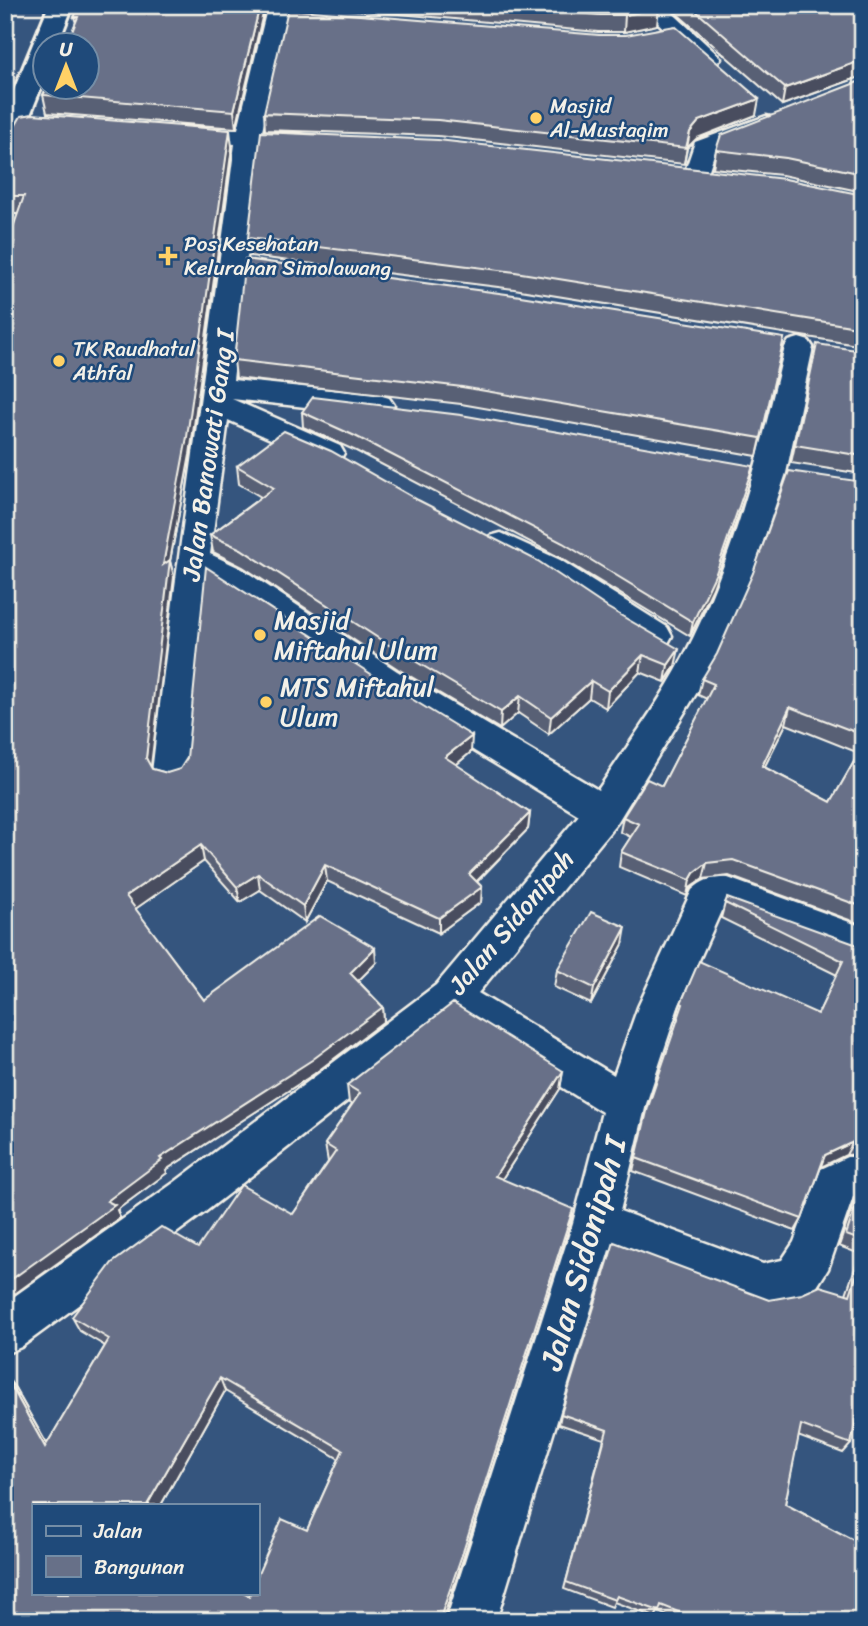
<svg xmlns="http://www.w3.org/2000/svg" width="868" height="1626" viewBox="0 0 868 1626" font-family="Sriracha,sans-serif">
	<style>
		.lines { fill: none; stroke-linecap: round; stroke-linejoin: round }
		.minor-casing { stroke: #f4f1e8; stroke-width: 5 }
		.tertiary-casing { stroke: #f4f1e8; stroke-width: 6 }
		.minor { fill: #1f4a7a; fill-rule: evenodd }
		.tertiary { fill: #1f4a7a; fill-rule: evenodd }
		.wall { fill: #596075; stroke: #f4f1e8; stroke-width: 2; fill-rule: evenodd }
		.shaded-wall { fill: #484e5f; stroke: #f4f1e8; stroke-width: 2 }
		.building { fill: #677088; stroke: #f4f1e8; stroke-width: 2; fill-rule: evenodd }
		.poi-dot { fill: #ffd166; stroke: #1f4a7a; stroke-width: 2.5 }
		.labels { text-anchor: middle; stroke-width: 5; stroke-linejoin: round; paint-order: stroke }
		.far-poi-label { font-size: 21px; fill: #f4f1e8; stroke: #1f4a7a; text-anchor: start }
		.street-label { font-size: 26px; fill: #f4f1e8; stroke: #1f4a7a }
		.poi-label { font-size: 26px; fill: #f4f1e8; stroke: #1f4a7a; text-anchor: start }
		.near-street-label { font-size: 32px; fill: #f4f1e8; stroke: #1f4a7a }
	</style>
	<rect width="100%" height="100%" fill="#35557e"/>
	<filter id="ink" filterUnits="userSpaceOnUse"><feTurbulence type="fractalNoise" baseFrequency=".0143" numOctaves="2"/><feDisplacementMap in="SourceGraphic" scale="14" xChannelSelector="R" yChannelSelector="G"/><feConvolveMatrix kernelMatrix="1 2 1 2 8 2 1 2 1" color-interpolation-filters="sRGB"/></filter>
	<g filter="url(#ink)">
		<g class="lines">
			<g class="minor-casing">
				<g id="minor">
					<path d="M268 5H290L262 131 318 136 322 141 318 146 309 149 260 145 233 380 379 395 389 398 394 405 389 412 379 415 232 399 340 446 344 453 340 460 329 463 318 460 228 420 210 554 242 569 397 671 598 790C627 746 660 702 684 656 735 559 760 452 785 347L789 341 799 338 809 341 813 347 786 473 747 589 716 661 617 823 478 993 614 1075 638 1007 692 890C704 879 713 877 728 878L863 927V961L727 910 721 911 678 1007 646 1104 620 1211 763 1264 782 1260 794 1242 821 1169 847 1157H863V1197H853L828 1269 811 1296 795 1302 763 1308 609 1250 496 1621H446L573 1223 602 1112 452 1019 205 1212 21 1347 5 1354V1303L175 1182 436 985 579 815 373 689 207 580 188 773 183 783 170 787 157 783 152 773C176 562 208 354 235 144L173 138 170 133 173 128 182 126 238 129Z"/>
					<path d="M639 5H664L721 58 717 63H701Z"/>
					<path d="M766 116 775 118 778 123 775 128 715 151 705 182 696 185 687 182 683 177 695 142Z"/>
					<path d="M501 533 560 560 667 627 672 636 667 645 655 648 643 645 538 576 490 552 485 544 490 536Z"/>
				</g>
			</g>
			<g class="tertiary-casing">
				<path id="tertiary" d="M49 5H73L57 46H46V75L18 145 14 151 5 153V112Z"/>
			</g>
			<use href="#minor" class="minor"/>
			<use href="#tertiary" class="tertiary"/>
		</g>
		<g class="wall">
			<path d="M265 5 236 128 47 113 43 95 76 23 74 17Z"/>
			<path d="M300 5H655L657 25 624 32H598Z"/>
			<path d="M667 5H863V76L782 105Z"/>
			<path d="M863 80V192L782 175 713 168 716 150Z"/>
			<path d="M264 113 756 115 697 138 687 148 684 164 438 136 265 130Z"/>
			<path d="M5 144 232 147 190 455 170 561 174 577 151 766 152 769 167 773 471 752 456 765 530 813 528 829 477 882 482 887 481 902 439 933 327 881 305 922 260 890 240 902 204 861 135 909 204 1000 376 963 358 981 383 1007 384 1021 314 1074 166 1170 167 1173 117 1210 120 1218 5 1301V285L8 276 5 265 11 251 8 242 18 214H5Z"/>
			<path d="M863 195V346L514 289 250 256 248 238Z"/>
			<path d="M784 338 757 456 461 404 236 378 234 360Z"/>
			<path d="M863 351V474L791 463 813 362Z"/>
			<path d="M302 412 750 481 713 588 690 636 561 558 356 451 303 427Z"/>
			<path d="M237 466 675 666 665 682 640 672 606 708 589 698 549 734 518 713 500 729 398 669 243 567 213 552 210 535 261 497 239 484Z"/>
			<path d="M863 482V925L729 876 703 879 690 888 687 896 619 867 621 852 631 837 620 832 623 817 662 786 707 699 698 695 702 679ZM786 724 859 753 831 802 764 767Z"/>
			<path d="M725 903 863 947V1154L846 1155 821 1167 802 1219 795 1231 633 1171 648 1107 679 1018 677 1017 681 1003 818 1014 837 975 721 918Z"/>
			<path d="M623 944 591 1004 554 987 557 970Z"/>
			<path d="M563 1071 560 1089 502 1179 570 1225 462 1562 442 1621H5V1375L15 1388 47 1444 105 1346 80 1331 72 1317 198 1248 293 1214 328 1162 325 1144 352 1105 349 1103 347 1085ZM225 1391 339 1459 307 1530 249 1596 33 1505H161Z"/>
			<path d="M862 1187 863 1388 851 1444 843 1453 798 1436 785 1504 857 1542 863 1508V1621H680L658 1612 655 1617 614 1602 612 1607 564 1589 604 1439 559 1424 561 1414 769 1300 846 1294 860 1254 839 1246 855 1200Z"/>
		</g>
		<g class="shaded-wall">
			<path d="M5 5H12L5 18Z"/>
			<path d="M260 5H265L236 128 234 111Z"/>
			<path d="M659 8 657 25 624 32 625 15Z"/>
			<path d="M863 60 862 76 782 105 785 88Z"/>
			<path d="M759 99 756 115 697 138 687 148 684 164 690 132 699 121Z"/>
			<path d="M230 130 232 147 190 455 170 561 174 577 150 774 146 758 163 565Z"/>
			<path d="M753 466 750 481 713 588 690 636 693 622Z"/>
			<path d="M679 649 675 666 665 682 668 665Z"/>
			<path d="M643 655 640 672 606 708 608 691Z"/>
			<path d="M591 681 589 698 549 734 551 717Z"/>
			<path d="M520 696 518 713 500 729 501 712Z"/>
			<path d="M790 707 786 724 757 782 762 766Z"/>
			<path d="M472 736 471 752 445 774V757Z"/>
			<path d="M530 813 528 829 468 890 469 874Z"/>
			<path d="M201 845 204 861 131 912 126 896Z"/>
			<path d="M707 863 703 879 690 888 687 896 690 880 694 873Z"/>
			<path d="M325 865 327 881 305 922 303 906Z"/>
			<path d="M258 874 260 890 240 902 237 887Z"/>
			<path d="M482 887 481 902 439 933V918Z"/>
			<path d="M626 927 623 944 591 1004 594 988Z"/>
			<path d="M375 948 376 963 351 988 350 973Z"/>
			<path d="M383 1007 384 1021 314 1074 166 1170 167 1173 117 1210 120 1218 5 1301V1284L160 1158Z"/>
			<path d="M563 1071 560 1089 493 1193 495 1176Z"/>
			<path d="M853 1142 846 1155 819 1168 825 1155Z"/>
			<path d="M573 1209 570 1225 462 1562 442 1621H439Z"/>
			<path d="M5 1375 15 1388 55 1459 45 1447Z"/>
			<path d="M220 1378 225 1391 161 1505H147Z"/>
		</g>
		<g class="building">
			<path d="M81 5H260L234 111 43 95 47 88H88V46H66L78 17H74Z"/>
			<path d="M487 5H655L659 8 625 15H600Z"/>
			<path d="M689 5H863V60L785 88Z"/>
			<path d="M288 9 599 35H626L675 26 759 99 699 121 690 132 686 148 438 120 264 113Z"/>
			<path d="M863 80V174L786 158 716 150 721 135Z"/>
			<path d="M33 114 230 130 187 437 163 565 170 560 146 758 152 769 167 773 180 769 187 758 206 567 371 674 472 736 445 757 530 813 469 874 482 887 439 918 325 865 303 906 258 874 237 887 201 845 126 896 204 1000 320 916 375 948 350 973 383 1007 312 1060 160 1158 162 1160 107 1201 115 1205 5 1284V285L12 265H5L14 242H8L24 196H5V144L21 116Z"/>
			<path d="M261 132 438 140 785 179 863 195V328L515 272 248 238Z"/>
			<path d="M245 259 514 295 784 338 761 438 462 387 234 360Z"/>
			<path d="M817 344 863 351V456L795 445Z"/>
			<path d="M313 397 461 415 753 466 716 573 693 622 563 543 355 436 302 412Z"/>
			<path d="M284 431 331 451 418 500 538 561 608 608 679 649 668 665 643 655 608 691 591 681 551 717 520 696 501 712 398 651 241 549 210 535 274 488 237 466Z"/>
			<path d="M789 471 863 482V735L790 707 762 766 831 802 863 746V907L733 860 707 863 694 873 690 880 621 852 639 824 623 817 647 779 662 786 714 684 702 679 717 654 753 573Z"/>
			<path d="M727 898 863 947V1142H853L825 1155 802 1219 636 1158 648 1107 683 1004 681 1003 699 961 818 1014 843 961 725 903Z"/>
			<path d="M591 912 626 927 594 988 557 970Z"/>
			<path d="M453 1003 563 1071 495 1176 573 1209 463 1552 439 1621H5V1375L45 1447 109 1339 72 1317 112 1263 161 1227 198 1248 241 1185 293 1214 336 1151 325 1144 360 1093 347 1085ZM220 1378 343 1450 307 1530 282 1519 257 1576V1593H250L249 1596 243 1593H33V1505H147Z"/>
			<path d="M862 1187H863V1241L846 1235Z"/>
			<path d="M614 1242 769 1300 802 1294 820 1286 850 1295 863 1255V1388L851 1444 801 1425 785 1504 863 1545V1621H701L661 1605 659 1611 617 1596 615 1600 566 1582 607 1430 561 1414Z"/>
		</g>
	</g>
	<g class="poi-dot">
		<circle cx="536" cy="118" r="7"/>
		<path d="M164.5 245.5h7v7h7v7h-7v7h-7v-7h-7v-7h7z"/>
		<circle cx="59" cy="361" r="7"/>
		<circle cx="260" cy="635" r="7"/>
		<circle cx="266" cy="702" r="7"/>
	</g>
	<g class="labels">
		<g class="far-poi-label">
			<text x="550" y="113">Masjid<tspan x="550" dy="24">Al-Mustaqim</tspan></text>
			<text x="184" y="251">Pos Kesehatan<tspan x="184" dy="24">Kelurahan Simolawang</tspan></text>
			<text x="73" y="356">TK Raudhatul<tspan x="73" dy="24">Athfal</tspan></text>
		</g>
		<g class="street-label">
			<text transform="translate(208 455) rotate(-82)" y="9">Jalan Banowati Gang I</text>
			<text transform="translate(511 922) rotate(-50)" y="9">Jalan Sidonipah</text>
		</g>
		<g class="poi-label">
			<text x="274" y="629">Masjid<tspan x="274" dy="30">Miftahul Ulum</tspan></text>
			<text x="280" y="696">MTS Miftahul<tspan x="280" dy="30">Ulum</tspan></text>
		</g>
		<g class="near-street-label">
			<text transform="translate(583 1253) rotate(-74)" y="11">Jalan Sidonipah I</text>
		</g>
	</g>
	<rect width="868" height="1626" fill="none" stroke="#1f4a7a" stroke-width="28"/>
	<rect x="14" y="14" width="840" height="1598" fill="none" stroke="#f4f1e8" stroke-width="2.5" filter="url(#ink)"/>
	<rect x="32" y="1504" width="228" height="91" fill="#1f4a7a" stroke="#748da6" stroke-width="2"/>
	<rect x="46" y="1526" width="35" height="10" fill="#1f4a7a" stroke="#748da6" stroke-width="2"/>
	<text x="94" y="1538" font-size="21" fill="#f4f1e8">Jalan</text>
	<rect x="46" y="1556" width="35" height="21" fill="#677088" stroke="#748da6" stroke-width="2"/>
	<text x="94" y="1574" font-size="21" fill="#f4f1e8">Bangunan</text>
	<g transform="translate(66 66)"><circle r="33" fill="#1f4a7a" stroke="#748da6" stroke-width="2"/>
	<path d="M0-5L12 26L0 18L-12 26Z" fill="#ffd166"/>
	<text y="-10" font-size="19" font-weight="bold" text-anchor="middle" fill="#f4f1e8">U</text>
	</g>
</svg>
